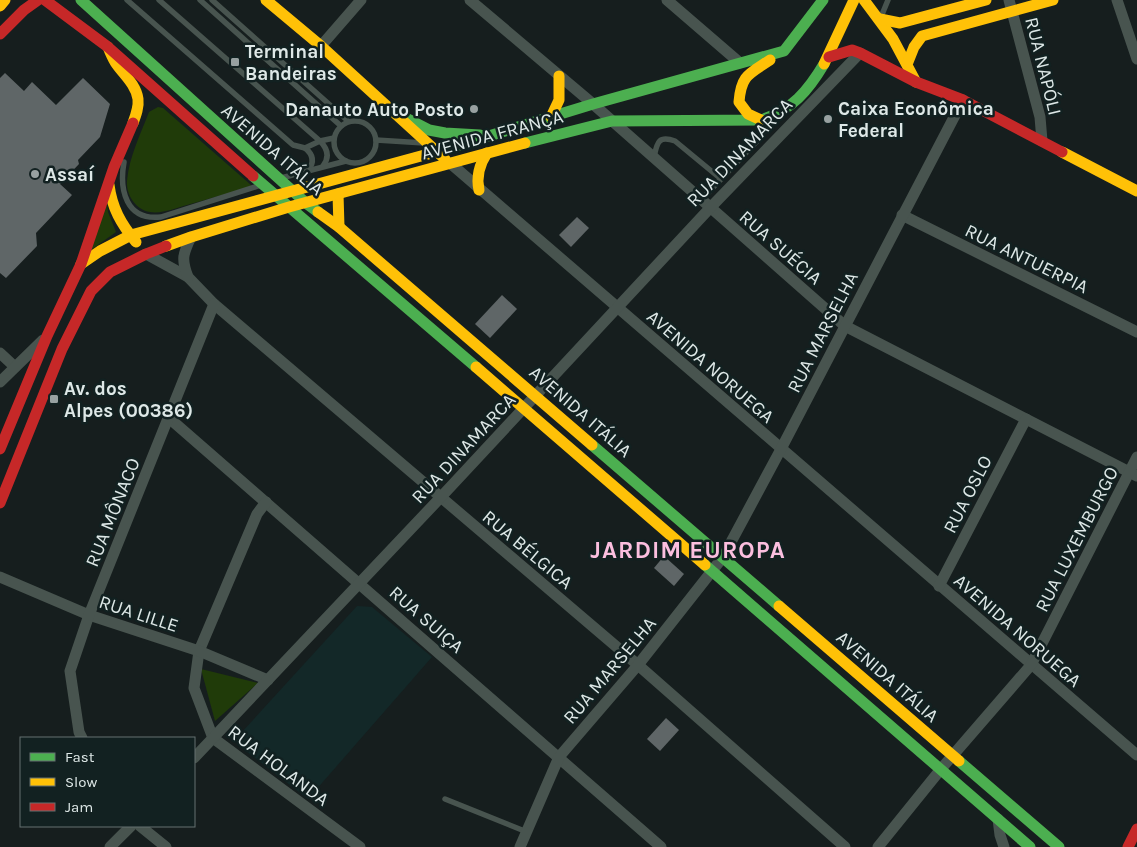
<svg xmlns="http://www.w3.org/2000/svg" width="1137" height="847" viewBox="0 0 1137 847" font-family="Karla,sans-serif">
	<style>
		.built { fill: #132828 }
		.green { fill: #203b09 }
		.building { fill: #5f6667 }
		.lines { fill: none; stroke-linecap: round; stroke-linejoin: round }
		.lane { stroke: #48544f; stroke-width: 5.5 }
		.street { stroke: #48544f; stroke-width: 11 }
		.fast { stroke: #4caf50; stroke-width: 11 }
		.slow { stroke: #ffc107; stroke-width: 11 }
		.jam { stroke: #c62828; stroke-width: 11 }
		.poi-dot { fill: #98a1a1; stroke: #122121; stroke-width: 2 }
		.labels { text-anchor: middle; stroke-width: 5; stroke-linejoin: round; paint-order: stroke }
		.poi-label { font-size: 19px; font-weight: bold; fill: #dee8e7; stroke: #122121; text-anchor: start }
		.street-label { font-size: 19px; fill: #dee8e7; stroke: #122121 }
		.district-label { font-size: 24px; font-weight: bold; letter-spacing: 1px; fill: #fbbfdf; stroke: #122121 }
	</style>
	<rect width="100%" height="100%" fill="#161e1e"/>
	<path class="built" d="M357 606 372 607 432 657 308 799 241 747 242 732Z"/>
	<g class="green">
		<path d="M158 107 163 108 251 185 250 187C229 193 208 199 187 205 176 208 162 214 150 212 136 210 126 195 127 181 129 157 141 133 149 112Z"/>
		<path d="M107 200 108 212 116 232 88 252Z"/>
		<path d="M201 669 258 683 215 721Z"/>
	</g>
	<g class="building">
		<path d="M5 73 24 91 32 82 56 105 83 78 110 104 100 137 78 160 79 164 60 184 72 195 36 233 37 246 6 278 0 273V78Z"/>
		<path d="M577 217 589 228 571 247 559 235Z"/>
		<path d="M502 295 517 309 490 338 475 324Z"/>
		<path d="M664 556 684 574 674 586 654 568Z"/>
		<path d="M666 718 679 730 660 751 647 739Z"/>
	</g>
	<g class="lines">
		<g class="lane">
			<path d="M127 0 293 145 305 148 320 141C328 149 330 157 323 166"/>
			<path d="M159 0 320 141 334 138"/>
			<path d="M200 0 341 126"/>
			<path d="M212 0 348 121"/>
			<path d="M881 17 888 0"/>
			<circle cx="355" cy="142" r="21"/>
			<path d="M376 140 424 143"/>
			<path d="M305 148C314 155 314 163 308 171"/>
			<path d="M654 157C657 143 658 135 675 141L721 179"/>
			<path d="M124 162C119 190 126 221 161 217L261 185"/>
			<path d="M281 178 346 161"/>
			<path d="M701 200 759 139"/>
			<path d="M445 799 527 832"/>
		</g>
		<g class="street">
			<path d="M470 0 593 104 845 326 1137 476"/>
			<path d="M667 0 740 63"/>
			<path d="M1009 0 1040 117 1042 141"/>
			<path d="M1117 0 1137 59"/>
			<path d="M321 46 361 0"/>
			<path d="M450 163 1137 755"/>
			<path d="M902 215 1137 332"/>
			<path d="M146 254 188 277 214 304 638 665 845 847"/>
			<path d="M188 277C181 259 183 254 191 237"/>
			<path d="M0 353 15 367"/>
			<path d="M0 382 43 340"/>
			<path d="M169 418 661 847"/>
			<path d="M266 502 257 514 199 651 194 688 213 738 360 847"/>
			<path d="M0 577 89 615 199 651 268 680"/>
			<path d="M939 586 1026 419"/>
			<path d="M82 738 79 732 70 671 89 615 214 304"/>
			<path d="M194 758 441 497 710 208 860 53"/>
			<path d="M998 819 1000 835 1004 847"/>
			<path d="M140 826 166 847"/>
			<path d="M110 847 131 826"/>
			<path d="M520 847 559 757 638 665 723 557 781 449 963 100"/>
			<path d="M878 847 941 769 1031 665 1137 457"/>
		</g>
		<g class="fast">
			<path d="M81 0 306 203 318 212"/>
			<path d="M392 111 429 130 445 133 480 135"/>
			<path d="M525 143 612 121 761 120C792 110 808 91 824 64"/>
			<path d="M443 150 593 104 784 51 823 0"/>
			<path d="M253 176 476 367"/>
			<path d="M592 445 779 606"/>
			<path d="M705 565 1030 847"/>
			<path d="M959 761 1059 847"/>
		</g>
		<g class="slow">
			<path d="M266 0 321 46 445 159"/>
			<path d="M864 0 893 39 916 82"/>
			<path d="M0 6 5 0"/>
			<path d="M880 19 900 23 986 0"/>
			<path d="M108 47C110 52 112 57 115 62 122 73 136 84 138 99 139 107 136 115 133 123"/>
			<path d="M908 62 914 47 922 36 1053 0"/>
			<path d="M824 64 854 0"/>
			<path d="M551 117 559 100V76"/>
			<path d="M761 120 748 114 739 102C741 75 749 74 770 60"/>
			<path d="M1062 152 1137 191"/>
			<path d="M109 185C112 208 121 224 136 242"/>
			<path d="M479 190C476 176 479 165 487 153"/>
			<path d="M338 194 339 227"/>
			<path d="M318 212 339 227 592 445"/>
			<path d="M166 246 191 237 289 207 525 143"/>
			<path d="M81 264 100 251 131 235 443 150"/>
			<path d="M476 367 705 565"/>
			<path d="M779 606 959 761"/>
		</g>
		<g class="jam">
			<path d="M45 0 108 47 253 176"/>
			<path d="M0 34 24 10 38 0"/>
			<path d="M829 57 852 50 860 53 916 82 963 100 1062 152"/>
			<path d="M0 449 47 336 81 264 114 167 133 123"/>
			<path d="M0 503 62 349 91 291 110 272 146 254 166 246"/>
			<path d="M1128 847 1137 829"/>
		</g>
	</g>
	<g class="poi-dot">
		<rect x="230" y="57" width="10" height="10" rx="2.5"/>
		<circle cx="474" cy="109" r="5"/>
		<circle cx="828" cy="119" r="5"/>
		<circle cx="35" cy="174" r="5"/>
		<rect x="49" y="394" width="10" height="10" rx="2.5"/>
	</g>
	<g class="labels">
		<g class="poi-label">
			<text x="245" y="58">Terminal<tspan x="245" dy="22">Bandeiras</tspan></text>
			<text x="838" y="115">Caixa Econômica<tspan x="838" dy="22">Federal</tspan></text>
			<text x="464" y="116" text-anchor="end">Danauto Auto Posto</text>
			<text x="45" y="181">Assaí</text>
			<text x="64" y="395">Av. dos<tspan x="64" dy="22">Alpes (00386)</tspan></text>
		</g>
		<g class="street-label">
			<text transform="translate(1044 66) rotate(76)" y="7">RUA NAPÓLI</text>
			<text transform="translate(492 134) rotate(-15)" y="7">AVENIDA FRANÇA</text>
			<text transform="translate(273 149) rotate(41)" y="7">AVENIDA ITÁLIA</text>
			<text transform="translate(739 152) rotate(-46)" y="7">RUA DINAMARCA</text>
			<text transform="translate(781 247) rotate(41)" y="7">RUA SUÉCIA</text>
			<text transform="translate(1027 258) rotate(26)" y="7">RUA ANTUERPIA</text>
			<text transform="translate(822 332) rotate(-63)" y="7">RUA MARSELHA</text>
			<text transform="translate(711 366) rotate(41)" y="7">AVENIDA NORUEGA</text>
			<text transform="translate(581 411) rotate(41)" y="7">AVENIDA ITÁLIA</text>
			<text transform="translate(463 448) rotate(-47)" y="7">RUA DINAMARCA</text>
			<text transform="translate(967 494) rotate(-63)" y="7">RUA OSLO</text>
			<text transform="translate(112 512) rotate(-68)" y="7">RUA MÔNACO</text>
			<text transform="translate(1076 539) rotate(-63)" y="7">RUA LUXEMBURGO</text>
			<text transform="translate(528 549) rotate(40)" y="7">RUA BÉLGICA</text>
			<text transform="translate(139 613) rotate(18)" y="7">RUA LILLE</text>
			<text transform="translate(427 619) rotate(41)" y="7">RUA SUIÇA</text>
			<text transform="translate(1018 630) rotate(41)" y="7">AVENIDA NORUEGA</text>
			<text transform="translate(609 670) rotate(-50)" y="7">RUA MARSELHA</text>
			<text transform="translate(888 676) rotate(41)" y="7">AVENIDA ITÁLIA</text>
			<text transform="translate(279 765) rotate(37)" y="7">RUA HOLANDA</text>
		</g>
		<g class="district-label">
			<text x="688" y="558">JARDIM EUROPA</text>
		</g>
	</g>
	<rect x="20" y="737" width="175" height="90" fill="#122121" stroke="#647170"/>
	<rect x="30" y="753" width="25" height="8" fill="#4caf50" stroke="#647170"/>
	<text x="65" y="762" font-size="15" fill="#dee8e7">Fast</text>
	<rect x="30" y="778" width="25" height="8" fill="#ffc107" stroke="#647170"/>
	<text x="65" y="787" font-size="15" fill="#dee8e7">Slow</text>
	<rect x="30" y="803" width="25" height="8" fill="#c62828" stroke="#647170"/>
	<text x="65" y="812" font-size="15" fill="#dee8e7">Jam</text>
</svg>
